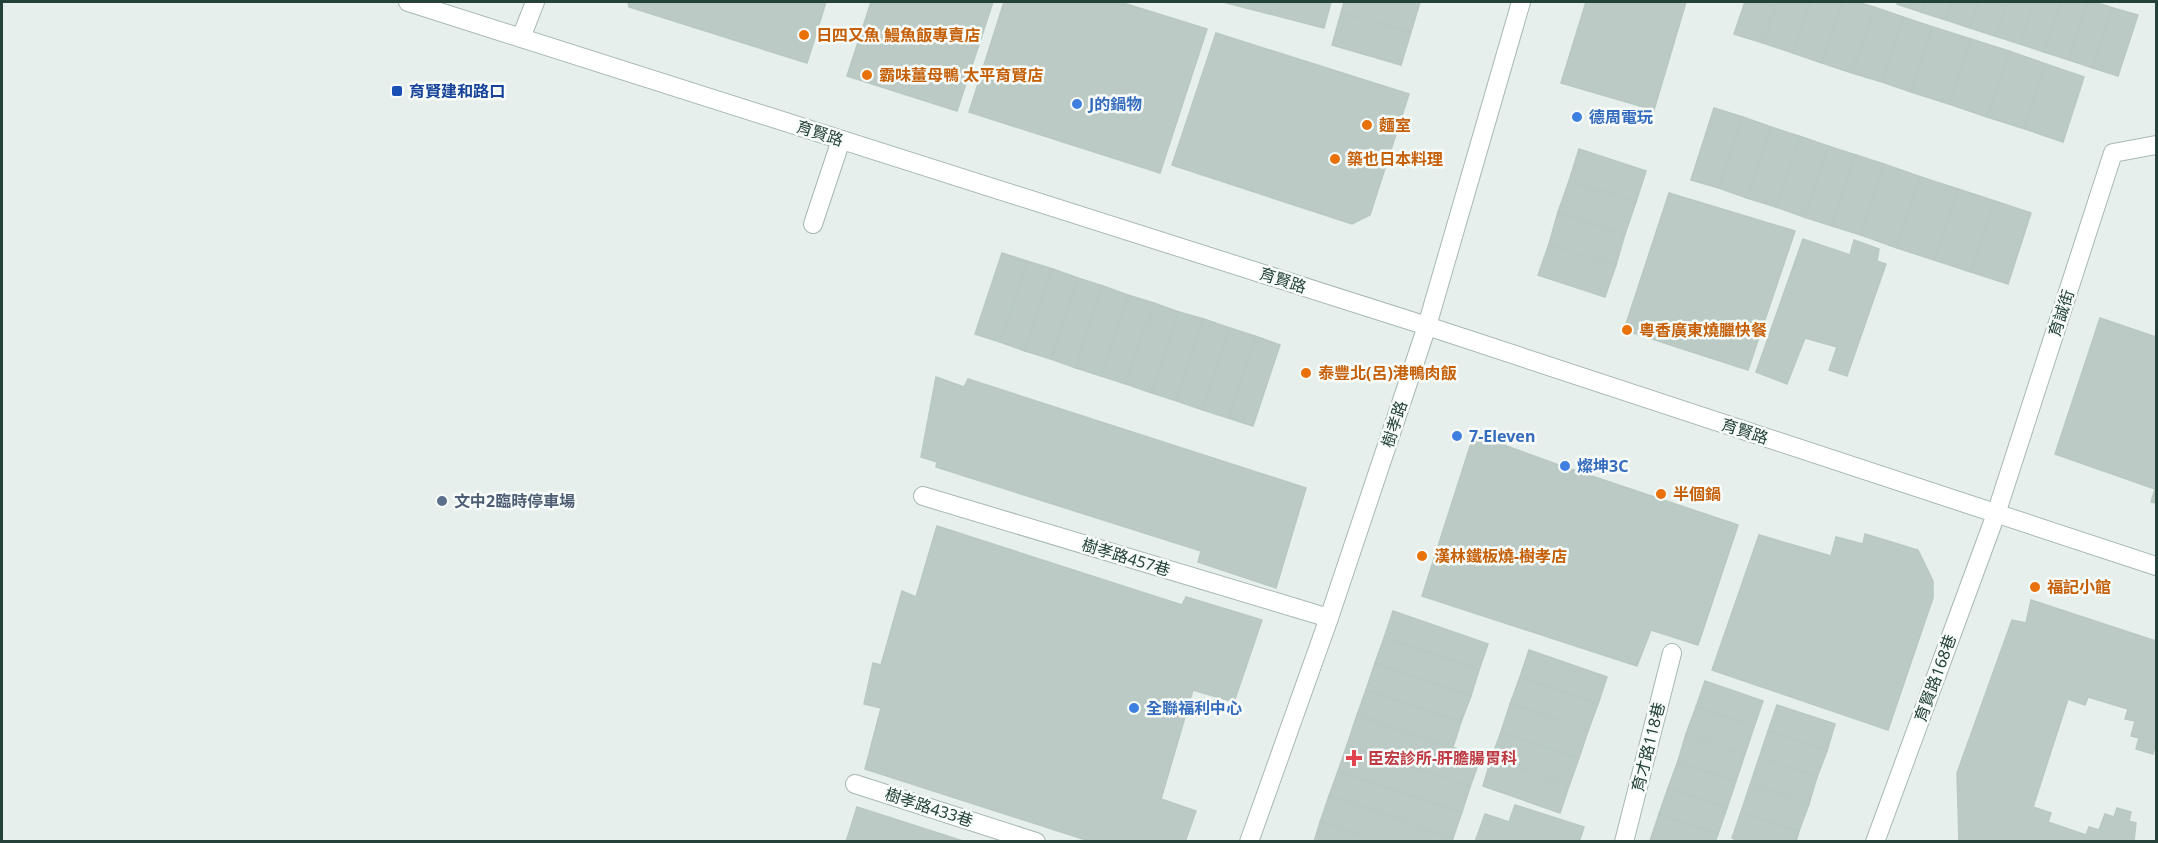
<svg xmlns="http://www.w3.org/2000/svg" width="2158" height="843" viewBox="0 0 2158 843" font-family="'Noto Sans','Noto Sans TC',sans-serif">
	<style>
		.building { fill: #bbcac4; stroke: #b8c9c2; stroke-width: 1.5 }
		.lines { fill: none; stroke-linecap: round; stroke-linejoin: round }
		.service-casing { stroke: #a8b8b2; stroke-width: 20 }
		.minor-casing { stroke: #a8b8b2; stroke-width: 20 }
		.service { stroke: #fff; stroke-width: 18 }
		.minor { stroke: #fff; stroke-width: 18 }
		.food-dot { fill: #e8710a; stroke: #f7fbf9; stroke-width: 2 }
		.transit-dot { fill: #1a4fb4; stroke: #f7fbf9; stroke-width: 2 }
		.shop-dot { fill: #3f7fe0; stroke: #f7fbf9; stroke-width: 2 }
		.service-dot { fill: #5c6f8a; stroke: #f7fbf9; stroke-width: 2 }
		.health-dot { fill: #e0444e; stroke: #f7fbf9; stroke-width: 2 }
		.labels { text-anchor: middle; stroke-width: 5; stroke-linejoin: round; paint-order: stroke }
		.food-label { font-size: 16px; font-weight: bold; fill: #c56008; stroke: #f7fbf9; text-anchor: start }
		.transit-label { font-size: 16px; font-weight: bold; fill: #164399; stroke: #f7fbf9; text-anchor: start }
		.shop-label { font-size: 16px; font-weight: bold; fill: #366cbe; stroke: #f7fbf9; text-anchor: start }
		.street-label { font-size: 16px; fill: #24423a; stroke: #f7fbf9 }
		.service-label { font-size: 16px; font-weight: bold; fill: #4e5e75; stroke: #f7fbf9; text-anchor: start }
		.health-label { font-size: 16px; font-weight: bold; fill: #be3a42; stroke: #f7fbf9; text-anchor: start }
	</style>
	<rect width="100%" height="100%" fill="#e6efeb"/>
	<g class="building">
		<path d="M628 2H826L807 63 629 7Z"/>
		<path d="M871 2H993L957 111 847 76Z"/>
		<path d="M1004 2H1120L1207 29 1160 173 969 112Z"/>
		<path d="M1223 2H1331L1324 28Z"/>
		<path d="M1344 2H1420L1411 32 1341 13Z"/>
		<path d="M1586 2H1686L1654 110 1561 83Z"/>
		<path d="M1745 2H1777L1763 43 1734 34Z"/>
		<path d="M1777 2H1810L1793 53 1763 43Z"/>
		<path d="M1810 2H1843L1822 63 1793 53Z"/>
		<path d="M1843 2H1857L1874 7 1852 73 1822 63Z"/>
		<path d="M1898 2H1925L1921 12 1897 4Z"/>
		<path d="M1925 2H1952L1946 20 1921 12Z"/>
		<path d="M1952 2H1979L1970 28 1946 20Z"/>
		<path d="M1979 2H2007L1995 36 1970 28Z"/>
		<path d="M2007 2H2034L2020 44 1995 36Z"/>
		<path d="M2034 2H2061L2044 52 2020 44Z"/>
		<path d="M2061 2H2088L2069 60 2044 52Z"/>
		<path d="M2088 2H2095L2113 8 2093 68 2069 60Z"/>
		<path d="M1874 7 1903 17 1882 82 1852 73Z"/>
		<path d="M2113 8 2138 15 2118 76 2093 68Z"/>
		<path d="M1341 13 1411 32 1401 65 1332 45Z"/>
		<path d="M1903 17 1933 27 1911 92 1882 82Z"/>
		<path d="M1933 27 1971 39 1949 104 1911 92Z"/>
		<path d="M1216 33 1409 94 1370 215 1352 224 1172 165Z"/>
		<path d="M1971 39 2009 51 1987 117 1949 104Z"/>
		<path d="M2009 51 2046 64 2025 129 1987 117Z"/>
		<path d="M2046 64 2084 77 2063 142 2025 129Z"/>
		<path d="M1714 108 1743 117 1719 188 1691 180Z"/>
		<path d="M1743 117 1771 127 1747 198 1719 188Z"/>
		<path d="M1771 127 1799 136 1776 207 1747 198Z"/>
		<path d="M1799 136 1828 146 1804 217 1776 207Z"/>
		<path d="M1828 146 1856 155 1832 226 1804 217Z"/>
		<path d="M1579 149 1646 171 1636 202 1569 181Z"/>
		<path d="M1856 155 1884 164 1861 235 1832 226Z"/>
		<path d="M1884 164 1921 177 1897 248 1861 235Z"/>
		<path d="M1921 177 1958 189 1934 260 1897 248Z"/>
		<path d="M1569 181 1636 202 1625 234 1558 212Z"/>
		<path d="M1958 189 1995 201 1971 272 1934 260Z"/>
		<path d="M1669 193 1795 231 1748 370 1624 330Z"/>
		<path d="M1995 201 2031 213 2008 284 1971 272Z"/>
		<path d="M1558 212 1625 234 1616 265 1549 244Z"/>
		<path d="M1803 239 1850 255 1854 240 1879 249 1877 261 1886 264 1847 376 1829 370 1837 347 1805 338 1787 384 1756 372Z"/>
		<path d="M1549 244 1616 265 1605 297 1538 275Z"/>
		<path d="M1002 253 1027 261 1000 342 975 334Z"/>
		<path d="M1027 261 1053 269 1025 351 1000 342Z"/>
		<path d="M1053 269 1078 278 1051 359 1025 351Z"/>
		<path d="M1078 278 1103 286 1076 368 1051 359Z"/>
		<path d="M1103 286 1128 295 1101 376 1076 368Z"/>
		<path d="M1128 295 1154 303 1126 384 1101 376Z"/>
		<path d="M1154 303 1179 312 1152 393 1126 384Z"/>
		<path d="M1179 312 1204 319 1177 401 1152 393Z"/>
		<path d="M2100 318 2156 337V503L2151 502 2155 489 2055 454Z"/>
		<path d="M1204 319 1230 328 1203 410 1177 401Z"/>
		<path d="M1230 328 1255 336 1228 418 1203 410Z"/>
		<path d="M1255 336 1280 345 1253 426 1228 418Z"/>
		<path d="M936 377 964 387 968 379 1306 488 1276 588 1198 562 1201 551 936 467 937 462 921 457Z"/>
		<path d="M1474 434 1556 464 1738 525 1698 645 1651 630 1637 666 1422 596Z"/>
		<path d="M937 526 1182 605 1186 597 1262 620 1234 702 1193 690 1161 799 1196 811 1185 842H1092L865 769 881 708 864 704 873 663 881 665 902 591 916 597Z"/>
		<path d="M1865 534 1918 550 1933 581V598L1888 730 1712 670 1759 535 1831 556 1836 537 1863 544Z"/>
		<path d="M2031 600 2156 641V743L2153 754 2136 749 2139 738 2131 736 2135 721 2125 719 2128 709 2088 697 2085 705 2068 699 2033 807 2051 813 2048 822 2086 835 2089 827 2099 830 2105 814 2114 817 2117 808 2131 812 2129 821 2136 823 2134 841 2135 842H1959L1957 773 2012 620 2026 623Z"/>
		<path d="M1393 611 1488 644 1479 670 1384 638Z"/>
		<path d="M1384 638 1479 670 1471 696 1375 663Z"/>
		<path d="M1529 650 1607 677 1598 704 1520 677Z"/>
		<path d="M1375 663 1471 696 1461 722 1366 690Z"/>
		<path d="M1520 677 1598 704 1588 731 1510 704Z"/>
		<path d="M1705 681 1763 701 1754 727 1696 707Z"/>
		<path d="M1366 690 1461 722 1453 747 1357 715Z"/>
		<path d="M1510 704 1588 731 1579 758 1501 732Z"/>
		<path d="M1777 705 1835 724 1827 751 1768 731Z"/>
		<path d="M1696 707 1754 727 1745 754 1686 734Z"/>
		<path d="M1357 715 1481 757 1470 787 1347 745Z"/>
		<path d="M1768 731 1827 751 1817 777 1759 758Z"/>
		<path d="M1501 732 1579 758 1569 786 1491 759Z"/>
		<path d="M1686 734 1745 754 1736 781 1678 761Z"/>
		<path d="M1347 745 1470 787 1462 812 1338 771Z"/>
		<path d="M1759 758 1817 777 1809 804 1750 785Z"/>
		<path d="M1491 759 1569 786 1560 813 1483 786Z"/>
		<path d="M1678 761 1736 781 1727 808 1668 788Z"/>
		<path d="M1338 771 1462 812 1453 838 1329 796Z"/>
		<path d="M1750 785 1809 804 1799 831 1741 812Z"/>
		<path d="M1668 788 1727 808 1718 834 1659 814Z"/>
		<path d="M1329 796 1453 838 1452 842H1378L1320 822Z"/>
		<path d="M1515 805 1584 827 1579 842H1475L1485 814 1509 822Z"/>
		<path d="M857 807 966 842H846Z"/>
		<path d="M1741 812 1799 831 1796 842H1742L1732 838Z"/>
		<path d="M1659 814 1718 834 1715 842 1650 841Z"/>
		<path d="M1320 822 1378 842H1314Z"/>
	</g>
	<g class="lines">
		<g class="service-casing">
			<g id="service">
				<path d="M813 224 841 140"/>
				<path d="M923 496 1329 618"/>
				<path d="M855 784 1036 842"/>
				<path d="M1624 842 1672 653"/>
			</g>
		</g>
		<g class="minor-casing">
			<g id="minor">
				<path d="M408 2 1427 326 2156 566"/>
				<path d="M521 38 535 2"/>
				<path d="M1249 842 1329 618 1427 326 1521 2"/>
				<path d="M1875 842 1996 514 2113 153 2156 145"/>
			</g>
		</g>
		<use href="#service" class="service"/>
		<use href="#minor" class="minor"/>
	</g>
	<g class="food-dot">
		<circle cx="804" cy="35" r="6"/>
		<circle cx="867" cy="75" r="6"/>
		<circle cx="1367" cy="125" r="6"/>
		<circle cx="1335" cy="159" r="6"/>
		<circle cx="1627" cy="330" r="6"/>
		<circle cx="1306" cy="373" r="6"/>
		<circle cx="1661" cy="494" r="6"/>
		<circle cx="1422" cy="556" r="6"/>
		<circle cx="2035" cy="587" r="6"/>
	</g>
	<rect class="transit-dot" x="391" y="85" width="12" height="12" rx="3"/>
	<g class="shop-dot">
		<circle cx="1077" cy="104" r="6"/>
		<circle cx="1577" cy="117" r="6"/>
		<circle cx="1457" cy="436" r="6"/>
		<circle cx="1565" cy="466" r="6"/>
		<circle cx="1134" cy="708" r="6"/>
	</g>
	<circle class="service-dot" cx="442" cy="501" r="6"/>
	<path class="health-dot" d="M1351 749h6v6h6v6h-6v6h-6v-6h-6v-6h6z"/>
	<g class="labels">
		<g class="food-label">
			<text x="816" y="41">日四又魚 鰻魚飯專賣店</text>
			<text x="879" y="81">霸味薑母鴨 太平育賢店</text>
			<text x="1379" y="131">麵室</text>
			<text x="1347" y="165">築也日本料理</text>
			<text x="1639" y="336">粵香廣東燒臘快餐</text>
			<text x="1318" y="379">泰豐北(呂)港鴨肉飯</text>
			<text x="1673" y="500">半個鍋</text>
			<text x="1434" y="562">漢林鐵板燒-樹孝店</text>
			<text x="2047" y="593">福記小館</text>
		</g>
		<g class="transit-label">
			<text x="409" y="97">育賢建和路口</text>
		</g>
		<g class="shop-label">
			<text x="1089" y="110">J的鍋物</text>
			<text x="1589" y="123">德周電玩</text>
			<text x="1469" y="442">7-Eleven</text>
			<text x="1577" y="472">燦坤3C</text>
			<text x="1146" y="714">全聯福利中心</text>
		</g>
		<g class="street-label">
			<text transform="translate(820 133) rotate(18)" y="6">育賢路</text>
			<text transform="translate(1283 280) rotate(18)" y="6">育賢路</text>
			<text transform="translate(2061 313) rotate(-72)" y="6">育誠街</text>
			<text transform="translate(1394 424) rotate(-72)" y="6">樹孝路</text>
			<text transform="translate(1745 431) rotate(18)" y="6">育賢路</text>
			<text transform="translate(1126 557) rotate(17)" y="6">樹孝路457巷</text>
			<text transform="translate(1935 678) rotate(-70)" y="6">育賢路168巷</text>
			<text transform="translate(1648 747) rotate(-76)" y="6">育才路118巷</text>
			<text transform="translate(929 807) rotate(18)" y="6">樹孝路433巷</text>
		</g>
		<g class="service-label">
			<text x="454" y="507">文中2臨時停車場</text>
		</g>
		<g class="health-label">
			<text x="1368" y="764">臣宏診所-肝膽腸胃科</text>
		</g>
	</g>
	<rect width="2158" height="843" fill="none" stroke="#24423a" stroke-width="6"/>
</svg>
